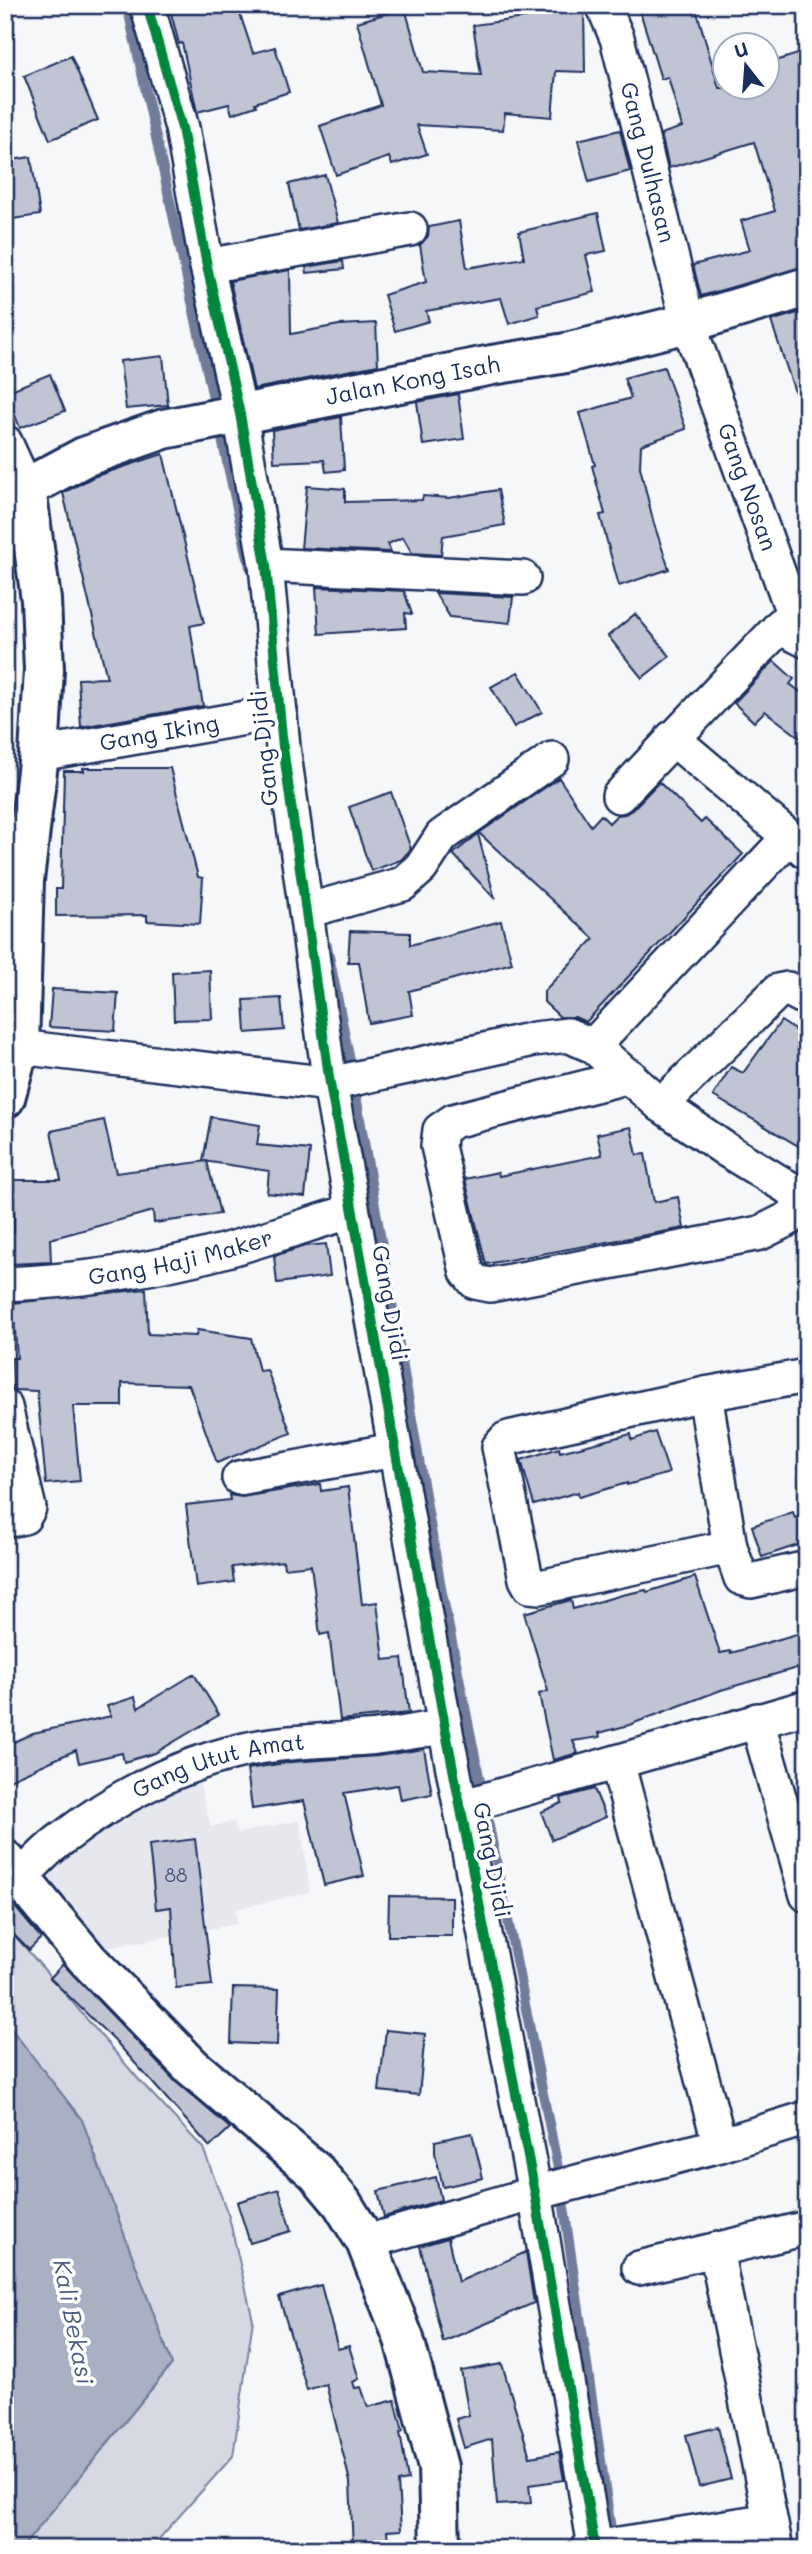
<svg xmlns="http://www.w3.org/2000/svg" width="812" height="2554" viewBox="0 0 812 2554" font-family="Mali,sans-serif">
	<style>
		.built { fill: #e6e8ee }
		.green { fill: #d6d9e2; stroke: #7884a0; stroke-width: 2 }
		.water { fill: #a9b0c1; stroke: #707c99; stroke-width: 2 }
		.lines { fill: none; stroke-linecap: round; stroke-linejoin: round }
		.stream { stroke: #707c99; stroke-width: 10 }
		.building { fill: #c0c4d3; stroke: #1b2f5e; stroke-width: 2 }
		.minor-casing { stroke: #1b2f5e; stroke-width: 38 }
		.tertiary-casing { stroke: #1b2f5e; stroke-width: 44 }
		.minor { stroke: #fff; stroke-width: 33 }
		.tertiary { stroke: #fff; stroke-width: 38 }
		.cycleway-casing { stroke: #fff; stroke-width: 15 }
		.cycleway { stroke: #00873e; stroke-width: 10 }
		.labels { text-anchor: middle; stroke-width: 7; stroke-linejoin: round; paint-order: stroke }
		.number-label { font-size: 19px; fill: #44547b }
		.street-label { font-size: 23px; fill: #1b2f5e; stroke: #fff }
		.water-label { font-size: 24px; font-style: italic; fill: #4d5c81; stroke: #fff }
	</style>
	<rect width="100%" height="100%" fill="#f6f7f9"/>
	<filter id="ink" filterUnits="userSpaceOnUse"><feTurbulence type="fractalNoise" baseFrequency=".0143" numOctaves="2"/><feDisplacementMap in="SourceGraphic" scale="14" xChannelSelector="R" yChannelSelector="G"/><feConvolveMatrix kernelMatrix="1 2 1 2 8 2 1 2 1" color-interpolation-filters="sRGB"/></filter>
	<g filter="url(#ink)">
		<path class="built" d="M198 1778 211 1827 234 1821 238 1833 300 1820 310 1892 236 1909 237 1924 106 1948 42 1874 123 1811Z"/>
		<path class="green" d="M5 1924 140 2081 203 2148 229 2217 253 2320 233 2456 150 2549H21L172 2364 82 2120 5 2021Z"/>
		<path class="water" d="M5 2021 82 2120 172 2364 21 2549H5Z"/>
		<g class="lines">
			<g class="stream">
				<path d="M127 5 250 567"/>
				<path d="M327 946 350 1061 442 1593 559 2173 613 2543"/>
			</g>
		</g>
		<g class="building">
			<path d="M169 5H237L253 53 275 47 289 92 255 103 256 106 232 114 229 104 197 112 182 43 179 44Z"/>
			<path d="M529 5H584L585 72 556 71 552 117 505 113 503 130 417 125 427 154 392 165 389 157 336 175 320 126 381 105 357 22 405 8 423 72 481 75 473 25 532 17Z"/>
			<path d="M638 5H695L719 88H766V64L807 51V266L701 296 693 265 750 250 741 221 775 211 754 142 669 168 661 134 682 127 668 77 661 79Z"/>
			<path d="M71 56 98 120 50 140 24 76Z"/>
			<path d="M620 130 630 171 589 182 578 140Z"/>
			<path d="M31 157 40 215 5 220V161Z"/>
			<path d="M325 175 338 223 299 230 289 184Z"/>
			<path d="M598 213 606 251 586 255 595 292 537 306 539 315 509 324 501 298 426 311 429 321 395 331 384 295 426 282 420 245 428 236 429 227 459 221 467 268 524 258 519 232Z"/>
			<path d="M343 261 344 269 307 273 306 267Z"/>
			<path d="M290 270 291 334 339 325 376 323 378 365 254 389 230 281Z"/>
			<path d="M807 310V412L802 413 771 321Z"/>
			<path d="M163 356 168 405 126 409 120 361Z"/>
			<path d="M664 367 686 429 641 445 640 467 654 524 669 569 619 586 600 515 605 514 592 466 595 465 580 413 631 398 624 378Z"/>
			<path d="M50 374 65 411 20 428 6 392Z"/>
			<path d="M458 394 464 439 423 445 417 402Z"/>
			<path d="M341 417 344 470 326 472 324 460 274 462 272 430Z"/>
			<path d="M163 454 204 623 190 626 203 706 81 727 78 679 107 678 63 493 93 477Z"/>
			<path d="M307 486 345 489V502L422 500 423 496 449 498 498 490 505 525 443 536 441 555 412 553 403 537 388 544 391 552 301 548Z"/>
			<path d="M316 587 404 591 412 614 405 613 406 628 319 634Z"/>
			<path d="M435 593 513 597 510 623 450 617Z"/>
			<path d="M635 614 670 656 642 678 608 636Z"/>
			<path d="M774 661 794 679 790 684 807 697V743L765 711 754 722 734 703Z"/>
			<path d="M518 672 542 712 514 727 491 687Z"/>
			<path d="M83 768H170L198 877 203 878 200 924 147 921V915L56 916V889H61L64 771H84Z"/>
			<path d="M559 778 591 826 601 815 609 823 617 815 625 814 632 810 659 782 701 823 705 819 743 854 586 1022 575 1017H560L544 1002V991L594 939 479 833Z"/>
			<path d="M391 792 411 849 401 860 371 871 349 807Z"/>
			<path d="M478 834 495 899 453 854Z"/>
			<path d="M501 921 512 963 409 991 413 1015 369 1023 359 962H348L350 931 410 933V945Z"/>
			<path d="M210 970 212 1019 174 1020 172 972Z"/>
			<path d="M52 989 118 993 115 1031 49 1027Z"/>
			<path d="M281 998 284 1030 246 1033 244 1000Z"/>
			<path d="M781 1021 807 1038V1151L713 1096 731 1067 743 1073Z"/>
			<path d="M211 1117 260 1125 257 1145 310 1150 305 1197 267 1193 269 1171 203 1161Z"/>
			<path d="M104 1120 116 1173 207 1161 220 1214 154 1223 153 1211 50 1239 51 1262 10 1264 7 1233 14 1232V1180H61L51 1131Z"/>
			<path d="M631 1127 637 1155 645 1154 654 1202 678 1197 684 1228 486 1264 465 1179 498 1172 499 1176 602 1155 597 1134Z"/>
			<path d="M326 1244 330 1276 277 1283 274 1256 305 1246Z"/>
			<path d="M146 1289 148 1334 196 1336 197 1330 251 1338 259 1371 267 1370 291 1433 217 1463 189 1385 122 1383V1406H73L80 1481 46 1484 37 1391 13 1390 12 1358H17L13 1303Z"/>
			<path d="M655 1432 669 1473 627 1485V1483L579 1497 578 1492 534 1505 521 1460 559 1448 560 1452 631 1434 632 1440Z"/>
			<path d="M320 1484 321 1491 348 1487 362 1604 377 1602 384 1660 402 1658 409 1713 340 1720 329 1633 320 1635 311 1565 284 1568 283 1561 232 1567 234 1582 196 1587 186 1505 230 1500 229 1495 242 1497Z"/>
			<path d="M793 1512 795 1518 807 1514V1542L762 1557 752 1526Z"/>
			<path d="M695 1577 720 1653 731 1651V1653L807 1631V1665L721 1690 629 1725 599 1733 600 1737 573 1741 578 1753 553 1760 539 1694 548 1691 524 1613 571 1600 573 1609 622 1595 646 1590 647 1592Z"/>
			<path d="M194 1674 219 1715 155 1753 124 1762 122 1753 79 1763 76 1750 5 1782V1746L33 1733 111 1716 107 1706 135 1697 138 1708Z"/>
			<path d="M424 1749 432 1794 401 1800 398 1785 344 1793 364 1876 324 1885 304 1801 252 1809 247 1769 291 1762 378 1756Z"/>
			<path d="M594 1789 606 1817 552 1840 541 1812 562 1803 561 1798Z"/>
			<path d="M195 1839 212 1985 176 1988 171 1907 156 1909 149 1845Z"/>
			<path d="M5 1895 41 1938 29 1950 12 1933 5 1940Z"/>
			<path d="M389 1896 452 1897V1936H388Z"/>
			<path d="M63 1964 176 2082 230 2128 210 2147 118 2044 50 1978Z"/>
			<path d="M233 1988 279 1989 277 2045 231 2043Z"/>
			<path d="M386 2030 425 2034 419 2095 379 2091Z"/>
			<path d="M472 2133 483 2178 443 2187 435 2153V2141Z"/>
			<path d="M436 2177 441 2200 384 2217 378 2191Z"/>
			<path d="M279 2189 291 2231 250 2243 237 2202Z"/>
			<path d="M448 2238 458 2282 526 2252 534 2303 443 2342 420 2246Z"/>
			<path d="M321 2285 338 2349 349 2346 359 2379 353 2382 355 2388 361 2387 368 2407 395 2400 403 2431 400 2432 408 2480 398 2482 401 2530 387 2531 389 2549H353L350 2482 326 2384 307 2390 279 2297Z"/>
			<path d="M502 2364 530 2457 559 2452 564 2480 529 2485 531 2503 497 2505 492 2439 464 2448 456 2419 469 2415 461 2371Z"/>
			<path d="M718 2427 731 2479 699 2487 686 2435Z"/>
		</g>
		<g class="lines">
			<g class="minor-casing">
				<g id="minor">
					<path d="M147 5 182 128 207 266 240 414 266 565 283 747 330 1084 445 1727 535 2193 595 2547"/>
					<path id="s1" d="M603 5 617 38 688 323 792 610 790 616 619 796"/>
					<path d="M207 266 410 229"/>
					<path d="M5 442 26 488"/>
					<path d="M266 565 523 578"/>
					<path d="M779 627 807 641"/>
					<path d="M672 738 807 852"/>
					<path id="s2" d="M39 754 280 712"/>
					<path d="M306 911 403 884 421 868 442 836 552 759"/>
					<path d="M593 1046 788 838"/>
					<path d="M19 1047 330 1084 534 1039 568 1035 593 1046 661 1105 728 1151 807 1199"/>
					<path d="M630 1076 453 1121 440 1130 438 1146 467 1272 475 1282 490 1285 760 1233 788 1219 807 1204"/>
					<path d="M661 1105 778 991 788 989 807 999"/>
					<path id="s3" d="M5 1284C78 1281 153 1270 223 1251 267 1239 309 1224 352 1211"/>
					<path d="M705 1394 730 1547 741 1578 751 1581 807 1568"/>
					<path d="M5 1407 29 1508 24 1517 5 1521"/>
					<path d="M239 1478 394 1450"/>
					<path d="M730 1547 540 1587 530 1586 526 1579 499 1447 506 1439 512 1437 705 1394 807 1376"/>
					<path d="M757 1720 807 1895"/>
					<path d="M617 1762 720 2145"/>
					<path d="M461 1807 807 1707"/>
					<path id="s4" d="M20 1878C34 1864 47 1849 63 1838 116 1797 178 1765 244 1750 284 1741 325 1741 366 1738 392 1736 419 1730 445 1727"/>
					<path d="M366 2242 535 2193 720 2145 807 2118"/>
					<path d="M716 2250 776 2549"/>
					<path d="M639 2268 807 2228"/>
					<path d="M588 2549 770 2520"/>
				</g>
			</g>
			<g class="tertiary-casing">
				<g id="tertiary">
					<path id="s5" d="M5 1098 19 1047 24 880 39 754 44 670 41 600 26 488 84 457 164 429 492 365 566 353 688 323 807 287"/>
					<path d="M5 1860 88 1960 192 2067 316 2172 342 2203 366 2242 404 2339 438 2467 440 2549"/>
				</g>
			</g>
			<use href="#minor" class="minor"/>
			<use href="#tertiary" class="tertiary"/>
			<g class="cycleway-casing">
				<path id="cycleway" d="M147 5 182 128 207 266 240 414 266 565 283 747 330 1084 445 1727 535 2193 595 2547"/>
			</g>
			<use href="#cycleway" class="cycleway"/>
		</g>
	</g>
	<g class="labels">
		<g class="number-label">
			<text x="176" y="1882">88</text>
		</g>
		<g class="street-label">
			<text dy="8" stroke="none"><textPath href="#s1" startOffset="164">Gang Dulhasan</textPath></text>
			<text dy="8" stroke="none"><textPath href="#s5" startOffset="1018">Jalan Kong Isah</textPath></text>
			<text dy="8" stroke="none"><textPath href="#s1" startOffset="504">Gang Nosan</textPath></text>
			<text dy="8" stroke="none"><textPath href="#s2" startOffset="122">Gang Iking</textPath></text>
			<text transform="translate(264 748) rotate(-96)" y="8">Gang Djidi</text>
			<text dy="8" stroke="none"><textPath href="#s3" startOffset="178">Gang Haji Maker</textPath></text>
			<text transform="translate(390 1303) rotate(80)" y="8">Gang Djidi</text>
			<text dy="8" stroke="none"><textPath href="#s4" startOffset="233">Gang Utut Amat</textPath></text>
			<text transform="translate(492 1860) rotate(79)" y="8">Gang Djidi</text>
		</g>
		<g class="water-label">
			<text transform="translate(73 2322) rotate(79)" y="8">Kali Bekasi</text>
		</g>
	</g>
	<rect width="812" height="2554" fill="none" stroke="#fff" stroke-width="28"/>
	<rect x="14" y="14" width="784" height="2526" fill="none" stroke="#1b2f5e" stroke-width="2.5" filter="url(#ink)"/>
	<g transform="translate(746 66) rotate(343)"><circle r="33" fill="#ffffff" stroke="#a4acbf" stroke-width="2"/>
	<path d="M0-5L12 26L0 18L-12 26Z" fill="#1b2f5e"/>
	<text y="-10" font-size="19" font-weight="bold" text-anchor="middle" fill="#1b2f5e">U</text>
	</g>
</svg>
